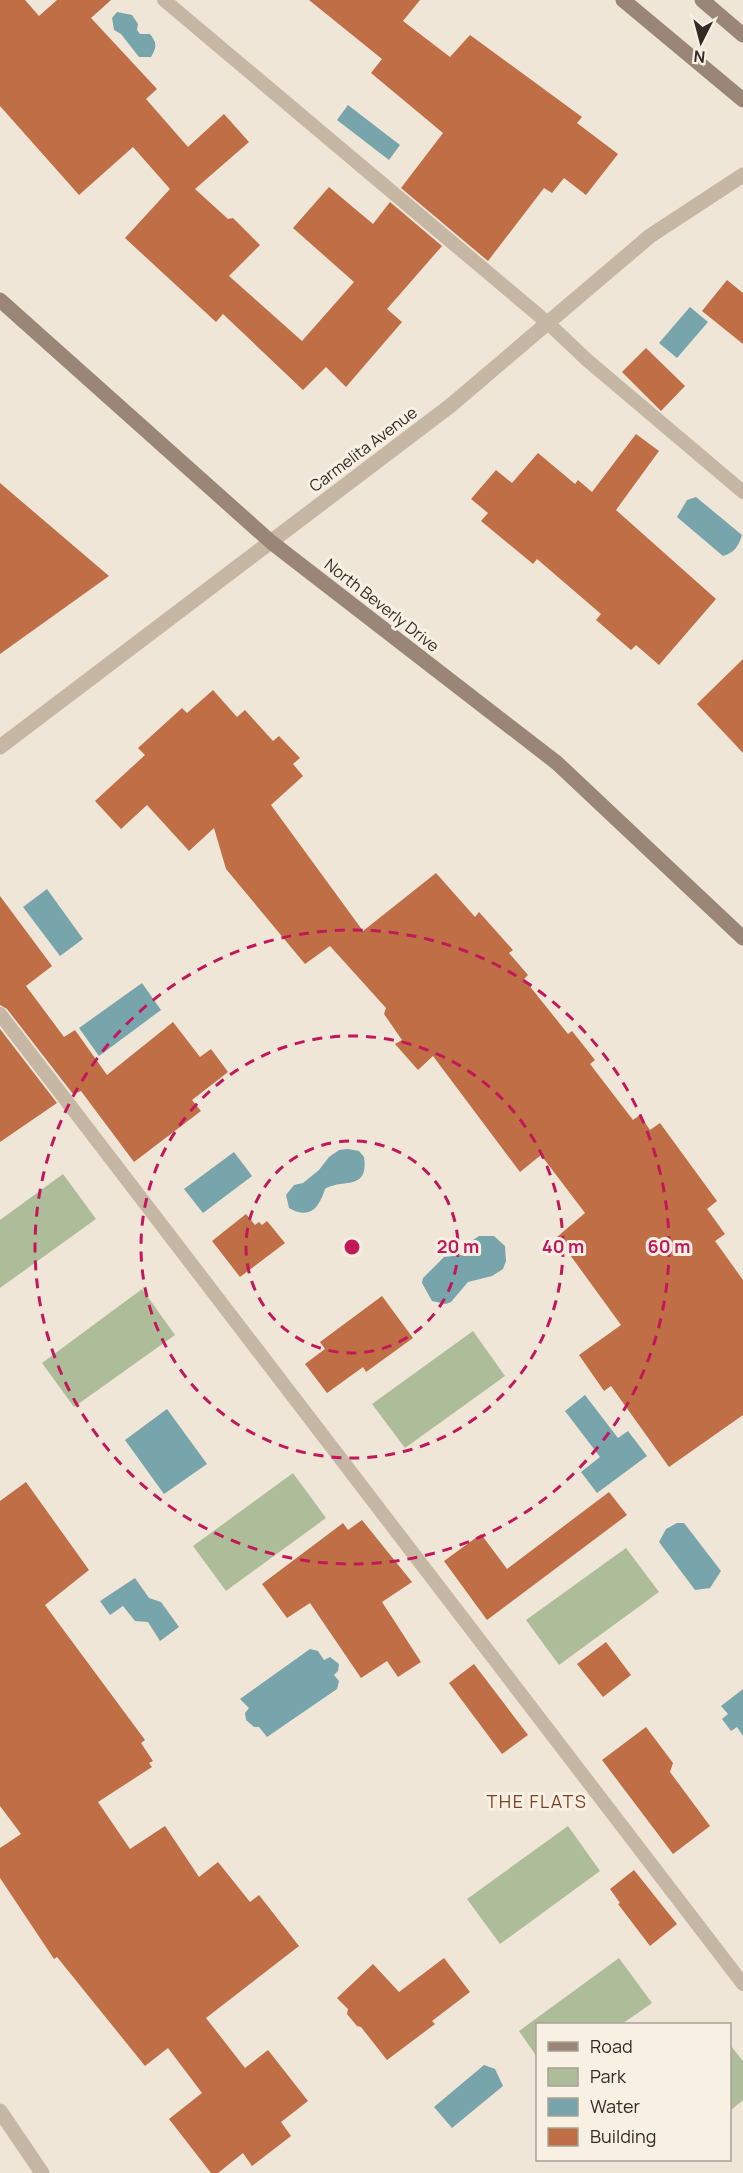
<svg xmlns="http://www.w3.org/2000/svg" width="743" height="2173" viewBox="0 0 743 2173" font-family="Manrope,sans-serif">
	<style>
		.green { fill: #aebd99 }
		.water { fill: #78a4ab }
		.building { fill: #c06e45 }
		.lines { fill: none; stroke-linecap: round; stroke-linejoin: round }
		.lane { stroke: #c6b7a4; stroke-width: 14 }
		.street { stroke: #c6b7a4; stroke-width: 15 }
		.secondary { stroke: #9a8676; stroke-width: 15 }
		.ring { fill: none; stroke: #c2185b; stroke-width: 3; stroke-dasharray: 10 8 }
		.labels { text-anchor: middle; stroke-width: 6; stroke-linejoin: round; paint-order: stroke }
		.street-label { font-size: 16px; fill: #322b26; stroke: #f8f0e3 }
		.neighbourhood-label { font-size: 18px; letter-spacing: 1.5px; fill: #7d4123; stroke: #f8f0e3 }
		.centre { fill: #c2185b; stroke: #f8f0e3; stroke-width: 3 }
		.ring-label { font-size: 18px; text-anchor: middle; font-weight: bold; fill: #c2185b; stroke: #f8f0e3; stroke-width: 6; stroke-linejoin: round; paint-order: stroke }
	</style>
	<rect width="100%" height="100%" fill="#efe6d8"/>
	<g class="green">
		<path d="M63 1174 96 1219 0 1288V1220Z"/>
		<path d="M142 1289 175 1335 74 1407 42 1363Z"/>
		<path d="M473 1331 505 1376 405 1448 372 1404Z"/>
		<path d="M293 1473 326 1518 226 1591 193 1546Z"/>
		<path d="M626 1548 659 1592 559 1665 526 1620Z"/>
		<path d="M568 1826 600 1871 500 1944 467 1899Z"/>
		<path d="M619 1958 652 2003 622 2024H538L537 2057 519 2031Z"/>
		<path d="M730 2045 743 2061V2100L730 2111Z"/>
	</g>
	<g class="water">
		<path d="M117 12 132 15 138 24 137 30 140 34H150C157 43 157 47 151 57H139L121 34 114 30 112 18Z"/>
		<path d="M348 105 400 145 389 160 337 120Z"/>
		<path d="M690 307 708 322 677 358 659 343Z"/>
		<path d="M696 497 742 535C738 547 735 552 723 556L677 517 687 500Z"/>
		<path d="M47 889 83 939 60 956 23 907Z"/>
		<path d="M142 983 161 1010 99 1056 79 1028Z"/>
		<path d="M348 1149 359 1151 364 1157C369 1192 342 1178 325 1189 319 1208 310 1220 289 1208L286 1195 294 1185 303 1183 319 1170 329 1157 339 1150Z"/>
		<path d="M234 1152 252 1176 203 1213 184 1189Z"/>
		<path d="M479 1236H494L505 1246 506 1261 503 1269 492 1276 468 1282 451 1302 446 1304 432 1301 422 1283 423 1278 444 1257 462 1255 470 1242Z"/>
		<path d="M585 1395 618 1438 628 1431 647 1456 597 1493 581 1472 600 1457 565 1411Z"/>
		<path d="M167 1409 207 1464 164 1494 125 1440Z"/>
		<path d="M677 1523H684L721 1571 710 1588 695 1590 659 1542 666 1529Z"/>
		<path d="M135 1578 149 1598 161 1602 179 1627 160 1641 148 1622 135 1621 123 1606 110 1615 100 1601Z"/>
		<path d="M310 1649 318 1651 324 1660 330 1657 339 1664 338 1671 334 1675 339 1681 337 1689 267 1737 259 1727H254L246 1720 245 1713 249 1708 240 1699Z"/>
		<path d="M743 1689V1736L737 1727 731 1731 722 1719 728 1714 721 1706Z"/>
		<path d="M484 2065 495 2069 503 2086 452 2128 434 2107Z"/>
	</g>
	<g class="building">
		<path d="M0 0H25L39 16 57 0H111L91 18 157 89 146 99 188 147 224 114 249 142 195 189 228 219 233 218 260 245 229 276 302 341 354 282 293 228 329 187 373 224 390 202 442 246 387 309 402 322 346 387 326 367 303 390 223 314 216 322 125 238 170 189 133 147 79 195 0 106Z"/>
		<path d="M309 0H420L403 21 450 57 470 35 582 117 577 123 618 154 586 195 564 178 552 193 544 188 488 261 401 188 443 133 371 73 382 59Z"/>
		<path d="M727 280 743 293V344L702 311Z"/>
		<path d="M646 348 685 386 661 411 622 372Z"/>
		<path d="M636 434 659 451 616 510 716 599 659 665 636 645 631 650 596 620 601 614 537 559 533 564 481 521 488 513 471 499 496 470 512 483 538 453 575 484 578 480 592 492Z"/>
		<path d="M0 483 109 576 0 654Z"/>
		<path d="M743 659V753L697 704Z"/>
		<path d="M213 690 237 717 245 710 273 741 279 736 300 758 293 764 303 776 271 805 363 931 436 873 475 917 479 912 513 950 509 953 528 975 524 979 568 1034 572 1031 595 1060 590 1064 633 1120 640 1115 650 1130 660 1123 717 1201 707 1209 725 1234 715 1241 743 1280V1415L669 1467 611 1386 604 1391 579 1355 621 1325 557 1237 585 1213 541 1155 520 1172 433 1056 418 1070 395 1044 402 1040 384 1014 386 1008 330 946 305 964 226 869 214 828 189 851 147 805 121 829 95 801 145 755 138 748 182 708 187 713Z"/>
		<path d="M0 896 52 966 26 986 64 1037 75 1030 107 1075 173 1022 200 1057 211 1049 228 1072 192 1100 201 1111 134 1162 81 1091 73 1094 7 1009 0 1005Z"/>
		<path d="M0 1029 57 1103 0 1142Z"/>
		<path d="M246 1214 255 1225 259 1222 262 1225 267 1221 285 1243 240 1277 212 1241Z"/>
		<path d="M382 1296 413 1338 366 1372 363 1367 327 1393 305 1364 325 1349 320 1342Z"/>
		<path d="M26 1482 89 1570 45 1605 145 1740 141 1743 153 1761 149 1763 152 1767 98 1802 130 1849 165 1826 199 1877 218 1862 250 1902 259 1895 299 1946 206 2018 245 2068 268 2050 308 2101 281 2122 291 2136 252 2166 243 2153 218 2173H211L169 2119 202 2093 168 2048 145 2066 57 1957 54 1959 0 1878V1848L21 1834 0 1806V1501Z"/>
		<path d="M609 1492 627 1515 487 1620 444 1561 481 1534 507 1569Z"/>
		<path d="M362 1520 412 1582 382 1602 421 1662 398 1677 387 1661 361 1678 310 1603 287 1618 262 1584 343 1523 348 1530Z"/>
		<path d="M606 1642 631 1675 603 1697 577 1664Z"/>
		<path d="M474 1664 528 1735 502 1754 449 1683Z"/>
		<path d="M646 1727 673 1763 670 1772 710 1826 673 1854 602 1760Z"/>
		<path d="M634 1870 677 1924 650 1946 618 1904 620 1903 610 1889Z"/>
		<path d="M444 1958 470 1992 432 2021 435 2024 387 2060 361 2027 357 2026 347 2014 348 2009 337 1998 373 1964 399 1992Z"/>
	</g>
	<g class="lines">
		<g class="lane">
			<path d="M164 0 549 324 587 360 743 492"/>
			<path d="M0 1014 743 1984"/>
		</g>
		<g class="street">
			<path d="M0 747 450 406 650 236 743 175"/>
			<path d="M0 2111 42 2173"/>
		</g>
		<g class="secondary">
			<path d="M623 0 743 100"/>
			<path d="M702 0 743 35"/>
			<path d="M0 300 271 542 557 763 743 938"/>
		</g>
	</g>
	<g class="ring">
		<circle cx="352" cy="1247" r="106"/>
		<circle cx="352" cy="1247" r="211"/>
		<circle cx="352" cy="1247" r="317"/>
	</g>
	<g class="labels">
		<g class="street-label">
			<text transform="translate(363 449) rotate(-37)" y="6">Carmelita Avenue</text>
			<text transform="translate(382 605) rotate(38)" y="6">North Beverly Drive</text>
		</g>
		<g class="neighbourhood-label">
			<text x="537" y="1808">THE FLATS</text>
		</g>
	</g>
	<circle cx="352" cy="1247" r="9" class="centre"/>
	<g class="ring-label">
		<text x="458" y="1253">20 m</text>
		<text x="563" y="1253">40 m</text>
		<text x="669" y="1253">60 m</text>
	</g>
	<rect x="536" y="2023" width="195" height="138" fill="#f8f0e3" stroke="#a9a197" stroke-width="1.5"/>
	<rect x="548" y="2042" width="30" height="9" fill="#9a8676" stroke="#a9a197" stroke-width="1.5"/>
	<text x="590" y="2053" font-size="18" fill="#322b26">Road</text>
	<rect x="548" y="2068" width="30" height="18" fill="#aebd99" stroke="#a9a197" stroke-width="1.5"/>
	<text x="590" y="2083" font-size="18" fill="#322b26">Park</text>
	<rect x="548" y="2098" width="30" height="18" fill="#78a4ab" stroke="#a9a197" stroke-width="1.5"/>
	<text x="590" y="2113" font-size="18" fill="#322b26">Water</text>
	<rect x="548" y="2128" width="30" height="18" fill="#c06e45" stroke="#a9a197" stroke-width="1.5"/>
	<text x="590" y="2143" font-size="18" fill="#322b26">Building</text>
	<g transform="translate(701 42) rotate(186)" stroke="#f8f0e3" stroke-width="4.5" paint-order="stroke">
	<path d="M0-4.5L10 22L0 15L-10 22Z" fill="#322b26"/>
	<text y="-9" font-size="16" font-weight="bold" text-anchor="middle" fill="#322b26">N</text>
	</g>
</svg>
